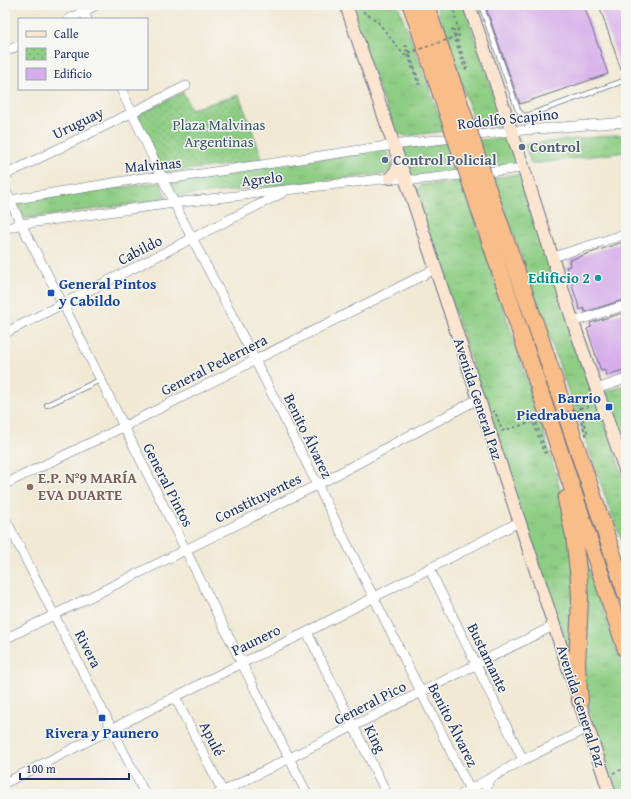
<svg xmlns="http://www.w3.org/2000/svg" width="631" height="799" viewBox="0 0 631 799" font-family="'Gentium Book Plus',serif">
	<style>
		.grass { fill: url(#grass-tufts); stroke: #547e71 }
		.park { fill: url(#park-dots); stroke: #547e71 }
		.building { fill: #d6ade9 }
		.lines { fill: none; stroke-linecap: round; stroke-linejoin: round }
		.lane-casing { stroke: #667087; stroke-width: 6 }
		.street-casing { stroke: #667087; stroke-width: 10 }
		.secondary-casing { stroke: #667087; stroke-width: 14 }
		.highway-casing { stroke: #667087; stroke-width: 18 }
		.path { stroke: #667087; stroke-width: 1.5; stroke-dasharray: 3 3; stroke-linecap: butt }
		.lane { stroke: #fff; stroke-width: 4.5 }
		.street { stroke: #fff; stroke-width: 9 }
		.secondary { stroke: #fce5d0; stroke-width: 12 }
		.highway { stroke: #f8bd89; stroke-width: 16 }
		.highway-bridge-casing { stroke: #667087; stroke-width: 18; stroke-linecap: butt }
		.path-bridge { stroke: #667087; stroke-width: 1.5; stroke-dasharray: 3 3; stroke-linecap: butt }
		.highway-bridge { stroke: #f8bd89; stroke-width: 16 }
		.service-dot { fill: #5c6f8a; stroke: #f6f6f2; stroke-width: 1.5 }
		.culture-dot { fill: #0f9aa8; stroke: #f6f6f2; stroke-width: 1.5 }
		.transit-dot { fill: #1a4fb4; stroke: #f6f6f2; stroke-width: 1.5 }
		.education-dot { fill: #8d6e63; stroke: #f6f6f2; stroke-width: 1.5 }
		.labels { text-anchor: middle; stroke-width: 3; stroke-linejoin: round; paint-order: stroke }
		.street-label { font-size: 15px; fill: #1b2f5e; stroke: #f6f6f2 }
		.park-label { font-size: 15px; fill: #385668; stroke: #f6f6f2 }
		.service-label { font-size: 15px; font-weight: bold; fill: #4e5e75; stroke: #f6f6f2; text-anchor: start }
		.culture-label { font-size: 15px; font-weight: bold; fill: #0d838f; stroke: #f6f6f2; text-anchor: end }
		.transit-label { font-size: 15px; font-weight: bold; fill: #164399; stroke: #f6f6f2; text-anchor: start }
		.education-label { font-size: 15px; font-weight: bold; fill: #785e54; stroke: #f6f6f2; text-anchor: start }
	</style>
	<defs>
		<pattern id="grass-tufts" width="24" height="20" patternUnits="userSpaceOnUse"><rect width="24" height="20" fill="#8ecd84"/><path d="M3 7l-1-3M5 7V3M7 7l1-3M15 17l-1-3M17 17v-4M19 17l1-3" fill="none" stroke="#7ab074"/></pattern>
		<pattern id="park-dots" width="8" height="8" patternUnits="userSpaceOnUse"><rect width="8" height="8" fill="#8ecd84"/><path d="M2 2h.1M6 6h.1" fill="none" stroke="#7ab074" stroke-width="1.8" stroke-linecap="round"/></pattern>
	</defs>
	<rect width="100%" height="100%" fill="#f6f6f2"/>
	<filter id="ink" filterUnits="userSpaceOnUse"><feTurbulence type="fractalNoise" baseFrequency=".025" numOctaves="2"/><feDisplacementMap in="SourceGraphic" scale="8" xChannelSelector="R" yChannelSelector="G"/><feConvolveMatrix kernelMatrix="1 2 1 2 8 2 1 2 1" color-interpolation-filters="sRGB"/></filter>
	<filter id="wash" filterUnits="userSpaceOnUse"><feTurbulence type="fractalNoise" baseFrequency=".012" numOctaves="4" result="noise"/><feDisplacementMap in="SourceGraphic" scale="16" xChannelSelector="R" yChannelSelector="G"/><feGaussianBlur stdDeviation="0.9" result="paint"/><feColorMatrix in="noise" values="0 0 0 0 0 0 0 0 0 0 0 0 0 0 0 0 0 1.4 0 .05"/><feComposite in="paint" operator="in"/></filter>
	<g filter="url(#wash)">
		<rect width="100%" height="100%" fill="#f1e9d4"/>
		<g class="grass">
			<path d="M348 5H398L445 131 406 136 395 132Z"/>
			<path d="M436 5H464L503 123 501 125 476 127Z"/>
			<path d="M626 134V152L531 164 525 144Z"/>
			<path d="M506 138 510 139 517 160 513 165 413 177 408 171 399 146Z"/>
			<path d="M386 148 394 167 385 174 174 197 168 183Z"/>
			<path d="M509 175H519L523 178 626 486V551L611 513 494 179Z"/>
			<path d="M462 181 543 429 560 489 574 563 571 663 415 192 421 185Z"/>
			<path d="M160 182 167 199 25 219 17 202Z"/>
			<path d="M487 208 539 354 626 614V629Z"/>
			<path d="M626 385V455L603 393Z"/>
			<path d="M579 539 626 677V794H615L592 723 585 691Z"/>
		</g>
		<path class="park" d="M183 92 191 109 239 95 263 160 164 173 137 116Z"/>
		<g id="blocks">
			<g class="building">
				<path d="M485 5H584L608 74 520 104Z"/>
				<path d="M599 5H626V68L621 70Z"/>
				<path d="M626 241V277H624L626 284V299L585 312 584 308 580 310 566 267 570 266 569 260Z"/>
				<path d="M626 312V369L607 375 605 370 601 371 587 329 591 327 590 323Z"/>
			</g>
		</g>
	</g>
	<g filter="url(#ink)">
		<use href="#blocks" fill-opacity="0" stroke="#667087" stroke-width="1"/>
		<g class="lines">
			<g class="lane-casing">
				<g id="lane">
					<path d="M481 5 518 110 521 114 526 116 626 80"/>
					<path d="M47 405 100 380"/>
				</g>
			</g>
			<g class="street-casing">
				<g id="street">
					<path d="M80 5 87 19"/>
					<path d="M69 19 96 5"/>
					<path d="M5 52 19 45"/>
					<path d="M121 89 174 203 255 360 472 794"/>
					<path d="M5 175 186 86"/>
					<path d="M5 189 21 224 63 304 307 794"/>
					<path d="M10 200 149 177 174 178 393 145 512 131 626 122"/>
					<path d="M5 229 21 224 174 203 390 178 415 180 523 168"/>
					<path d="M553 257 626 234"/>
					<path d="M573 322 626 305"/>
					<path d="M5 333 282 193"/>
					<path d="M596 389 626 379"/>
					<path d="M5 484 123 427 435 269"/>
					<path d="M5 518 145 794"/>
					<path d="M429 568 523 760"/>
					<path d="M307 632 387 794"/>
					<path d="M5 639 317 485 478 399"/>
					<path d="M175 697 224 794"/>
					<path d="M5 783 242 663 307 632 519 522"/>
					<path d="M218 794 555 625"/>
					<path d="M462 794 523 760 588 728"/>
					<path d="M485 794 489 779"/>
				</g>
			</g>
			<g class="secondary-casing">
				<g id="secondary">
					<path d="M346 5 415 207 610 794"/>
					<path d="M469 5C506 110 539 216 573 322 590 372 609 423 626 473"/>
					<path d="M390 178 396 171 400 163"/>
				</g>
			</g>
			<g class="highway-casing">
				<g id="highway">
					<path d="M411 5 451 124"/>
					<path d="M426 5 466 122"/>
					<path d="M485 181 539 334 626 594"/>
					<path d="M471 184 626 650"/>
					<path d="M566 499 574 536 579 580 580 598 577 667 580 701"/>
				</g>
			</g>
			<g class="path">
				<path d="M453 5 459 36 457 37"/>
				<path d="M358 8 377 21 404 55 407 54"/>
				<path d="M452 30H454L467 68 465 69Z"/>
				<path d="M405 46H407L420 84H418Z"/>
				<path d="M575 404H578L588 434"/>
				<path d="M580 408 592 406"/>
				<path d="M492 412 495 411 502 431 533 422"/>
				<path d="M536 422 533 415 531 416 544 453"/>
				<path d="M623 433 626 427"/>
				<path d="M613 773 626 768"/>
			</g>
			<use href="#lane" class="lane"/>
			<use href="#street" class="street"/>
			<use href="#secondary" class="secondary"/>
			<use href="#highway" class="highway"/>
			<g class="highway-bridge-casing">
				<g id="highway-bridge">
					<path d="M466 122 485 181"/>
					<path d="M451 124 471 184"/>
				</g>
			</g>
			<g class="path-bridge">
				<path d="M409 53 455 37"/>
				<path d="M544 453 546 452 536 422 577 409 586 435 588 434"/>
			</g>
			<use href="#highway-bridge" class="highway-bridge"/>
		</g>
	</g>
	<g class="service-dot">
		<circle cx="522" cy="147" r="4"/>
		<circle cx="385" cy="160" r="4"/>
	</g>
	<circle class="culture-dot" cx="598" cy="278" r="4"/>
	<g class="transit-dot">
		<rect x="47" y="289" width="8" height="8" rx="2"/>
		<rect x="605" y="403" width="8" height="8" rx="2"/>
		<rect x="98" y="714" width="8" height="8" rx="2"/>
	</g>
	<circle class="education-dot" cx="30" cy="487" r="4"/>
	<g class="labels">
		<g class="street-label">
			<text transform="translate(508 119) rotate(-6)" y="5">Rodolfo Scapino</text>
			<text transform="translate(78 123) rotate(-26)" y="5">Uruguay</text>
			<text transform="translate(153 165) rotate(-5)" y="5">Malvinas</text>
			<text transform="translate(262 179) rotate(-6)" y="5">Agrelo</text>
			<text transform="translate(140 250) rotate(-27)" y="5">Cabildo</text>
			<text transform="translate(214 365) rotate(-27)" y="5">General Pedernera</text>
			<text transform="translate(478 399) rotate(72)" y="5">Avenida General Paz</text>
			<text transform="translate(308 436) rotate(64)" y="5">Benito Álvarez</text>
			<text transform="translate(168 485) rotate(63)" y="5">General Pintos</text>
			<text transform="translate(258 498) rotate(-26)" y="5">Constituyentes</text>
			<text transform="translate(256 640) rotate(-26)" y="5">Paunero</text>
			<text transform="translate(88 649) rotate(63)" y="5">Rivera</text>
			<text transform="translate(488 658) rotate(64)" y="5">Bustamante</text>
			<text transform="translate(370 703) rotate(-27)" y="5">General Pico</text>
			<text transform="translate(581 706) rotate(72)" y="5">Avenida General Paz</text>
			<text transform="translate(453 725) rotate(63)" y="5">Benito Álvarez</text>
			<text transform="translate(212 739) rotate(63)" y="5">Apulé</text>
			<text transform="translate(375 739) rotate(63)" y="5">King</text>
		</g>
		<g class="park-label">
			<text x="219" y="130">Plaza Malvinas<tspan x="219" dy="17">Argentinas</tspan></text>
		</g>
		<g class="service-label">
			<text x="530" y="152">Control</text>
			<text x="393" y="165">Control Policial</text>
		</g>
		<g class="culture-label">
			<text x="590" y="283">Edificio 2</text>
		</g>
		<g class="transit-label">
			<text x="59" y="289">General Pintos<tspan x="59" dy="17">y Cabildo</tspan></text>
			<text x="601" y="403" text-anchor="end">Barrio<tspan x="601" dy="17">Piedrabuena</tspan></text>
			<text x="102" y="738" text-anchor="middle">Rivera y Paunero</text>
		</g>
		<g class="education-label">
			<text x="38" y="483">E.P. Nº9 MARÍA<tspan x="38" dy="17">EVA DUARTE</tspan></text>
		</g>
	</g>
	<rect width="631" height="799" fill="none" stroke="#f6f6f2" stroke-width="20"/>
	<rect x="18" y="18" width="130" height="72" fill="#f6f6f2" stroke="#9ea6b7"/>
	<rect x="26" y="31" width="20" height="6" fill="#fce5d0" stroke="#9ea6b7"/>
	<text x="54" y="38" font-size="12" fill="#1b2f5e">Calle</text>
	<rect x="26" y="48" width="20" height="12" fill="url(#park-dots)" stroke="#9ea6b7"/>
	<text x="54" y="58" font-size="12" fill="#1b2f5e">Parque</text>
	<rect x="26" y="68" width="20" height="12" fill="#d6ade9" stroke="#9ea6b7"/>
	<text x="54" y="78" font-size="12" fill="#1b2f5e">Edificio</text>
	<path d="M20 773v6h109v-6" fill="none" stroke="#1b2f5e" stroke-width="2"/>
	<text x="26" y="773" font-size="12" fill="#1b2f5e" stroke="#f6f6f2" stroke-width="3" paint-order="stroke">100 m</text>
</svg>
